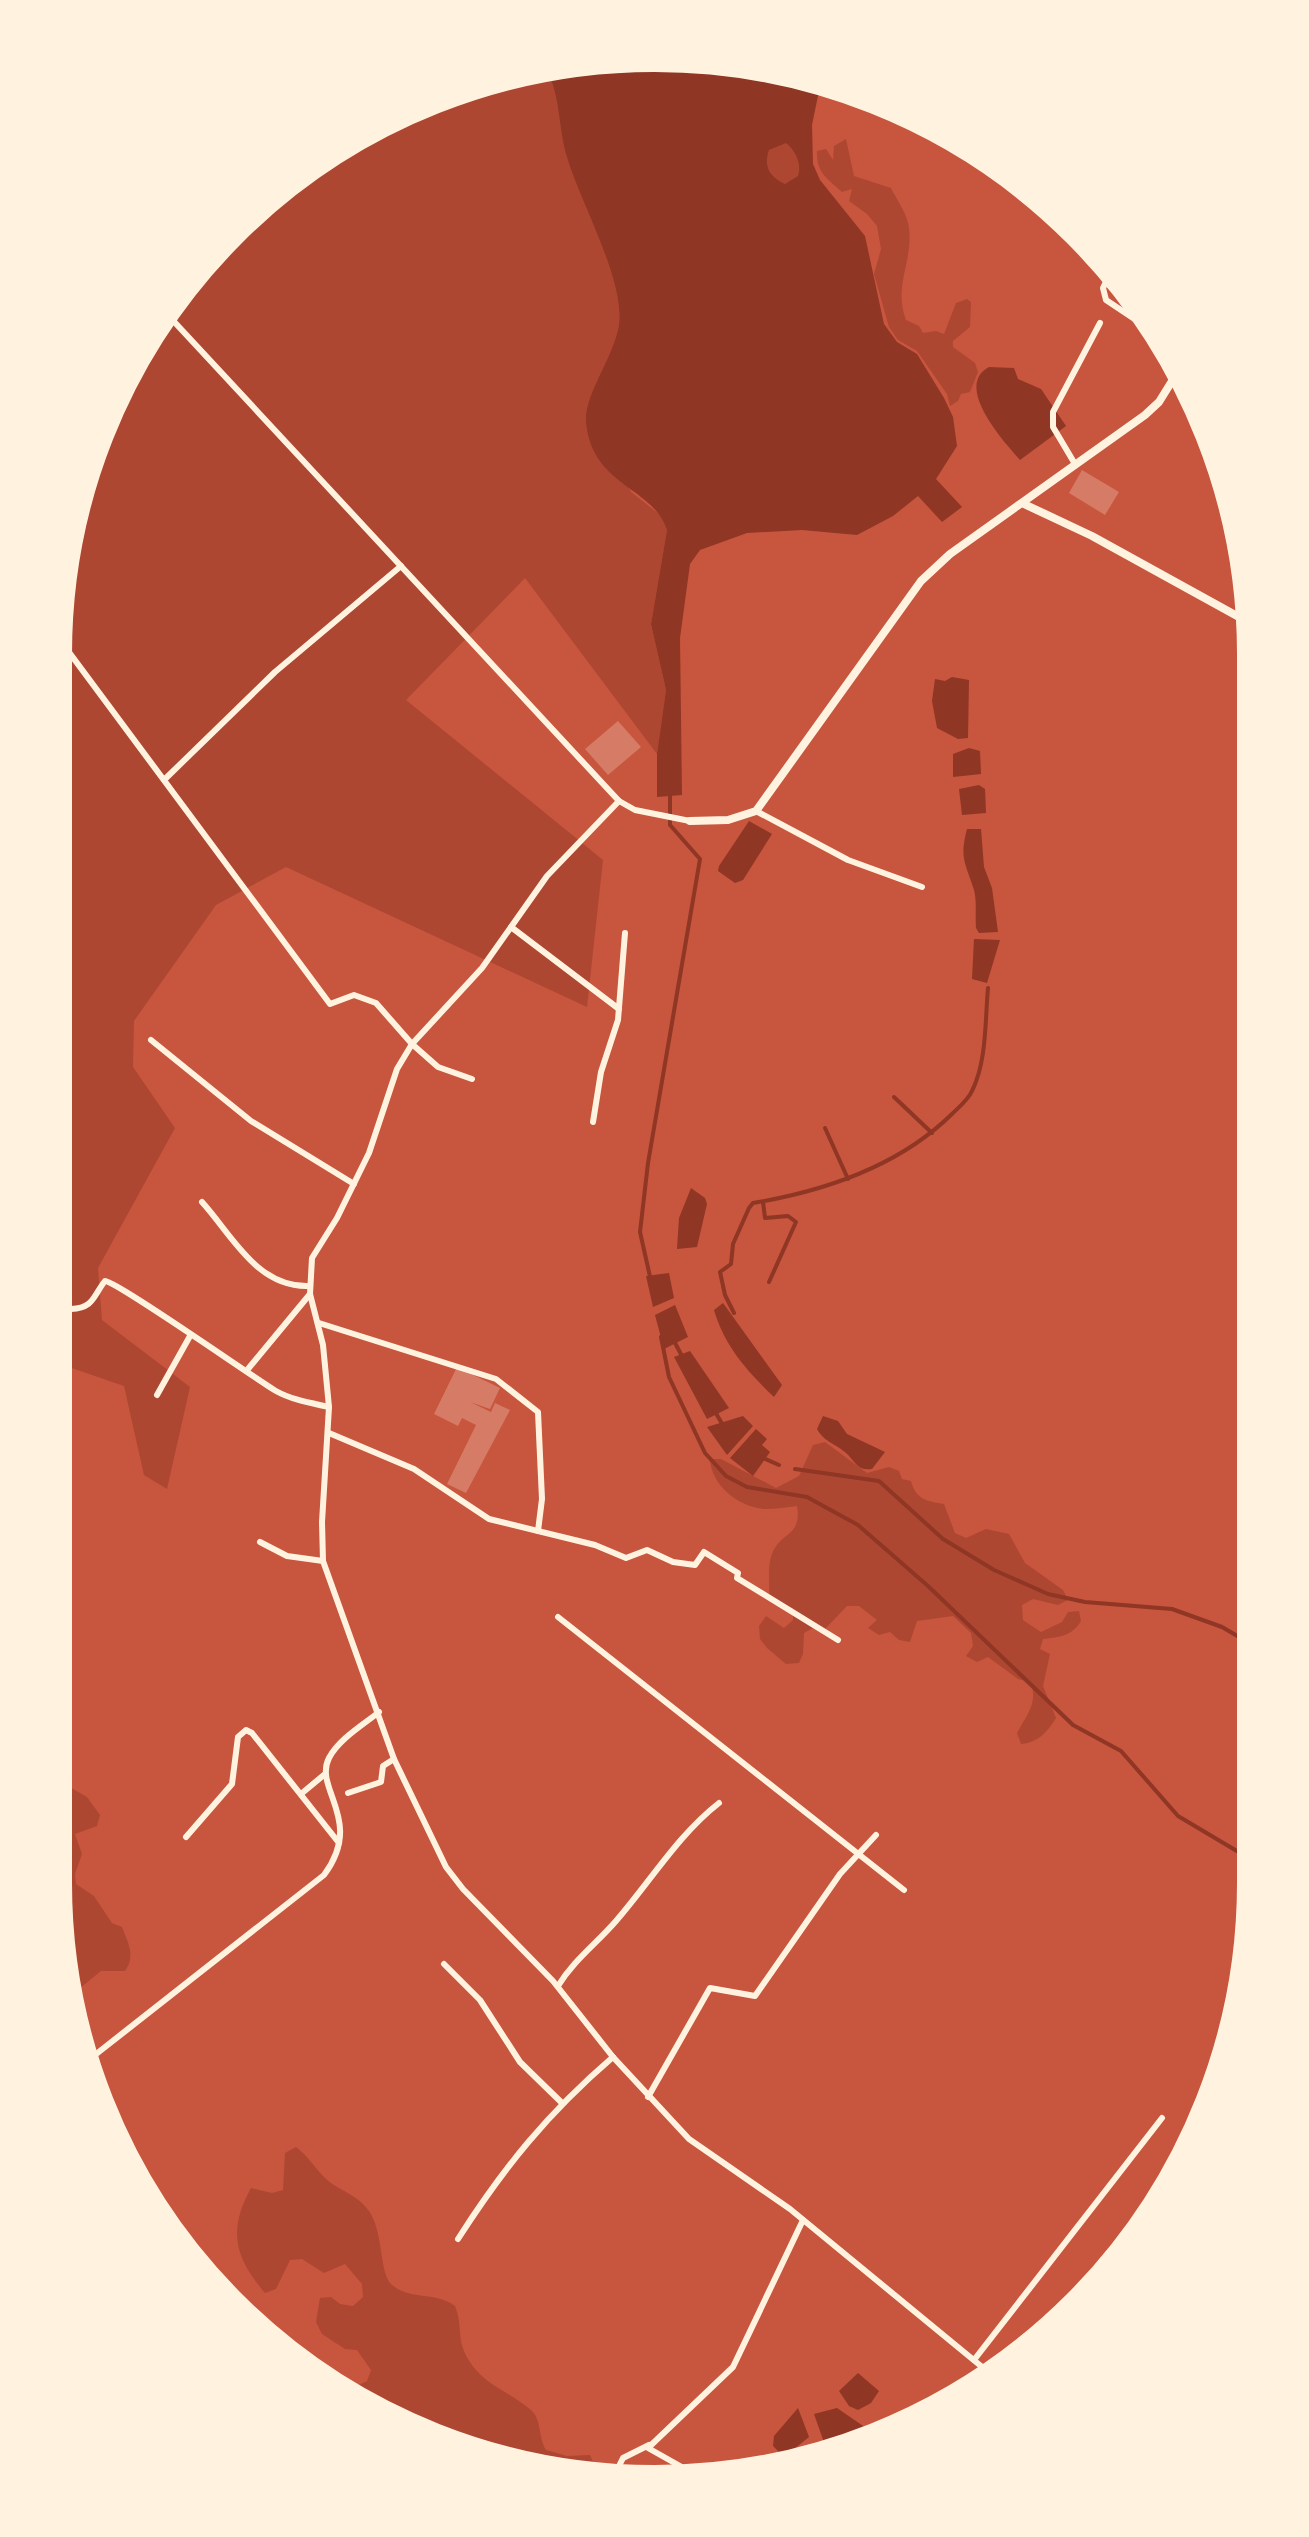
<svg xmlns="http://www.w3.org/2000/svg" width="1309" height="2537" viewBox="0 0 1309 2537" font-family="Lato,sans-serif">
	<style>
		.green { fill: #ae4732 }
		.water { fill: #8f3625; fill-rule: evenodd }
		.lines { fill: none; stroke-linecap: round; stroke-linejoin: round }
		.stream { stroke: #8f3625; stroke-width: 4 }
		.building { fill: #d67c66 }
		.minor { stroke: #fff3e0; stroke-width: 6 }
		.tertiary { stroke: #fff3e0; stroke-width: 8 }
		.rim { fill: none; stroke: #fff3e0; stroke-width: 4 }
	</style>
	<rect width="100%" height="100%" fill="#c8553d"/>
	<g class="green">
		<path d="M546 68C562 96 558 129 568 158 583 204 623 276 619 323 616 351 601 379 589 404L631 492 663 517 667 530 651 624 666 690 657 754 525 578 406 700 603 860 587 1007 286 867 216 905 134 1021 133 1067 175 1128 98 1268 102 1320 190 1387 167 1489 144 1475 124 1386 57 1363V887L72 847 57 831C57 722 47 606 76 499 124 328 247 185 408 112 426 104 445 93 464 87 491 79 519 74 546 68Z"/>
		<path d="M786 118 803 175 795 183 768 185 752 127Z"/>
		<path d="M846 139 854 176 891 188C897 200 908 215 909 228 913 263 893 286 906 320L919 326 923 333 936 331 944 334 956 303 967 299 971 302 970 327 953 341V347L975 363 978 372 970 392 961 394 958 401 950 406 947 394 917 351 898 340 889 327 874 274 881 249 877 226 867 214 849 201 852 189 842 192C828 179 816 173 817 151L826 149 833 160 834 146Z"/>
		<path d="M825 1442 867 1473 889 1467 899 1471 902 1479 911 1481C916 1500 927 1501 944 1504L955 1533 966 1538 986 1529 1009 1534 1025 1563 1063 1590 1068 1600 1058 1605 1033 1599 1022 1605 1023 1620 1041 1632 1062 1622 1068 1612 1079 1611 1081 1621C1072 1636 1060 1637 1043 1639L1040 1649 1050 1654 1043 1686 1056 1718C1048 1732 1037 1743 1021 1744L1017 1733C1027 1715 1039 1701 1030 1682L1018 1679 988 1657 977 1662 966 1656 973 1646 971 1633 953 1616 917 1621 910 1642 899 1640 890 1632 879 1635 868 1628 877 1620 859 1606H847L825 1629 813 1628 804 1633 803 1654 799 1663 786 1664 767 1648 760 1639 759 1626 766 1616 784 1628 793 1620V1608L772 1603 769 1598C770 1584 767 1566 772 1554 781 1531 802 1537 797 1506 787 1507 776 1509 766 1509 739 1508 711 1485 710 1459H721L776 1488 799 1476 813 1445Z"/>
		<path d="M59 1781 87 1797 100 1815 97 1826 75 1834 82 1854 75 1874 76 1884 94 1896 112 1923 122 1927C128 1943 136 1956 125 1971H101L74 1993 56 1882V1788Z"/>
		<path d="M296 2147C309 2157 314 2167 325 2178 339 2191 357 2194 369 2211 384 2233 379 2274 392 2285 412 2301 435 2291 455 2306 463 2325 456 2339 468 2359 483 2385 509 2391 531 2410 542 2420 538 2437 546 2450L567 2456 590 2455 597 2471 537 2469 425 2435 344 2392 367 2381 371 2370 357 2350 345 2349 322 2334 316 2322 320 2298 331 2297 340 2304 353 2306 363 2297 362 2284 345 2264 324 2273 302 2259 290 2260 276 2289 265 2293C234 2257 228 2230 251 2188L272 2193 283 2190 285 2153Z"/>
	</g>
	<g class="water">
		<path d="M693 57 821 81 812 125 813 164 820 180 865 236 884 324 897 342 917 354 944 398 953 417 957 446 936 479 962 507 942 522 918 496 893 516 857 535 802 530 747 533 700 550 690 564 680 638 682 795 657 797V754L666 690 651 624 667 530C653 486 592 487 586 422 584 394 615 356 619 324 624 278 581 204 567 157 558 128 561 96 546 68L576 61ZM786 143C796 151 802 164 798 176L785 184C770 177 763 167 769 150Z"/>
		<path d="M989 367 1014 368 1018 379 1041 389 1066 426 1020 460C1004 442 953 386 989 367Z"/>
		<path d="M952 677 969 680 968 738 958 739 937 728 932 701 935 679 945 681Z"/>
		<path d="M969 748 980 751 981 774 953 777V754Z"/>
		<path d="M979 785 985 789 986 813 962 815 959 789Z"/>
		<path d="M749 821 772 834 743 880 735 883 718 871 719 866Z"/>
		<path d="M967 829H981L984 867 992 888 998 932 979 933 976 928C975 917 977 901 974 890 966 864 959 858 967 829Z"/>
		<path d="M974 939 1000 940 987 983 972 979Z"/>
		<path d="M691 1188 705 1198 707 1204 697 1247 677 1249 679 1218Z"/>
		<path d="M669 1273 674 1298 653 1307 646 1276Z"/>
		<path d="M723 1303 782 1385 774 1397C747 1371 725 1347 714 1310Z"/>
		<path d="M675 1305 688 1337 664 1349 655 1315Z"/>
		<path d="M690 1351 729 1408 707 1419 674 1357Z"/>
		<path d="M743 1416 753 1426 727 1455 707 1427Z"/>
		<path d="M823 1416 838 1421 847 1434 885 1452 872 1469C857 1471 856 1462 846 1453 835 1443 825 1443 817 1429Z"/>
		<path d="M756 1429 767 1439 762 1445 770 1452 753 1476 730 1458Z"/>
		<path d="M858 2373 879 2391 871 2403 858 2410 849 2406 839 2391Z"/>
		<path d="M798 2408 809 2437 784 2457 773 2446 774 2436Z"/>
		<path d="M837 2408 866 2428 865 2436 826 2448 814 2414Z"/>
	</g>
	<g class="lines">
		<g class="stream">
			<path d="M894 1097 932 1133"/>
			<path d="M825 1128 848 1179"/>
			<path d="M763 1202 765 1218 788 1216 796 1222 769 1282"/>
			<path d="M651 1281 640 1232 648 1163 700 859 670 825V791"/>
			<path d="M734 1313 725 1295 720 1272 731 1264 733 1244 749 1208 753 1203C825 1191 899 1166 952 1114 959 1107 968 1100 972 1091 987 1061 985 1020 988 988"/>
			<path d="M661 1337 669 1377 705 1453 726 1476 747 1487 807 1497 858 1525 928 1586 1073 1725 1121 1751 1178 1816 1252 1860"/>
			<path d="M674 1341 683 1358"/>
			<path d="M714 1410 724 1427"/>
			<path d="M761 1457 779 1465"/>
			<path d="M795 1469 879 1481 943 1539 994 1570 1048 1594 1085 1602 1172 1609 1222 1627 1251 1644"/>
		</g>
	</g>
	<g class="building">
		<path d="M1082 470 1119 492 1105 515 1069 493Z"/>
		<path d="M618 721 641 747 608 775 585 749Z"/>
		<path d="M457 1367 500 1388 490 1409 470 1402 491 1412 495 1403 510 1410 466 1493 447 1484 476 1425 462 1418 458 1426 434 1414Z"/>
	</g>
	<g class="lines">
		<g class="minor">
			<path d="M1069 236 1072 229"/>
			<path d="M1111 271 1103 288 1106 300 1154 332"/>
			<path d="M166 313 619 801 635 810 690 821"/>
			<path d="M1075 464 1053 427V412L1100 323"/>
			<path d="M57 636 330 1004 354 995 376 1003 412 1044 438 1067 472 1079"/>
			<path d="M164 780 275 672 401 566"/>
			<path d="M619 801 547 876 482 968 412 1044 397 1069 369 1153 337 1218 312 1258 310 1294 323 1345 329 1407 322 1522 323 1561 394 1759 446 1867 463 1889 553 1981 613 2057 689 2139 790 2209 987 2371"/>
			<path d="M756 811 848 860 922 887"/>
			<path d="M511 927 619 1009"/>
			<path d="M151 1040 251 1121 354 1184"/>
			<path d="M593 1122 601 1072 618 1020 625 933"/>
			<path d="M202 1202C232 1235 257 1288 309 1286"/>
			<path d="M71 1309C94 1308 93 1296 105 1281 116 1281 253 1377 276 1391 292 1400 311 1403 329 1407"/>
			<path d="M319 1323 496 1379 538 1412 542 1499 538 1531"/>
			<path d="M248 1369 310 1294"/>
			<path d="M157 1395 190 1336"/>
			<path d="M329 1433 414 1469 489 1519 595 1545 626 1558 647 1550 673 1562 695 1565 704 1552 738 1573 737 1578 838 1640"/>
			<path d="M260 1542 287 1556 323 1561"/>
			<path d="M558 1617 904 1890"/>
			<path d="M348 1793 381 1782 383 1766 394 1759"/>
			<path d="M301 1794 325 1774"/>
			<path d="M186 1837 232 1784 238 1737 246 1730 252 1733 339 1843"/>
			<path d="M444 1964 480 2000 520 2062 561 2102"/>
			<path d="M558 1986C574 1960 596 1944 616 1921 650 1882 678 1835 719 1803"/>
			<path d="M86 2062 324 1875C365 1820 313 1789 329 1758 339 1739 363 1725 379 1712"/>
			<path d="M648 2097 710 1988 755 1996 840 1874 876 1835"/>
			<path d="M458 2239C504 2167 548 2113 613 2057"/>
			<path d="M974 2360 1162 2118"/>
			<path d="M616 2472 623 2458 649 2445"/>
			<path d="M696 2475 648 2448 733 2367 803 2220"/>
		</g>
		<g class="tertiary">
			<path d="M1024 504 1092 536 1248 622"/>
			<path d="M690 821 728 820 756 811 921 581 950 554 1145 415 1159 402 1177 373"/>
		</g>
	</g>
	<path d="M0 0H1309V2537H0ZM654 70H655A584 584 0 0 1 1239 654V1883A584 584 0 0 1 655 2467H654A584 584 0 0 1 70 1883V654A584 584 0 0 1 654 70Z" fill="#fff3e0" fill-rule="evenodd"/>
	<path class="rim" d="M654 70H655A584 584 0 0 1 1239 654V1883A584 584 0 0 1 655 2467H654A584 584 0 0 1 70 1883V654A584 584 0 0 1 654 70Z"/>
</svg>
